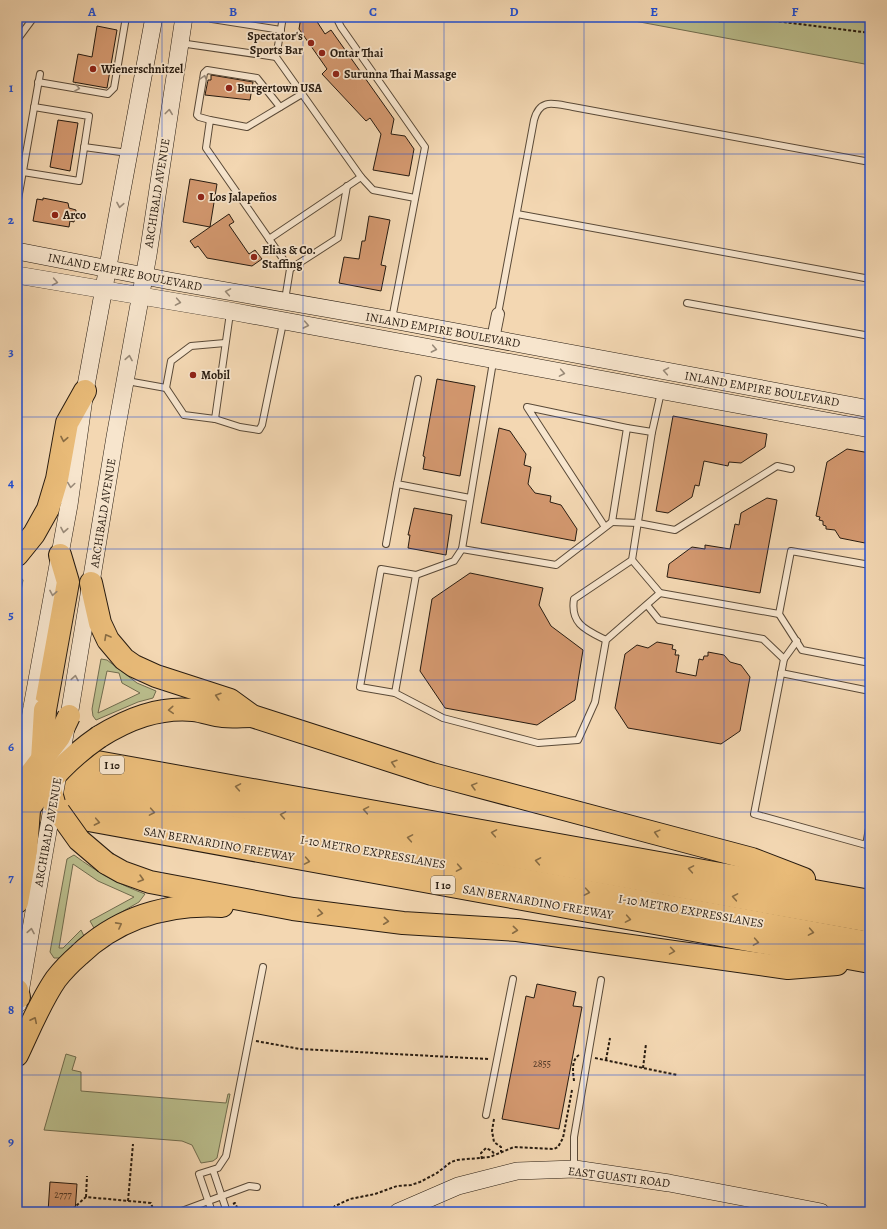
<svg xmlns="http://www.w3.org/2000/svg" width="887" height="1229" viewBox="0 0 887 1229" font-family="Alegreya,serif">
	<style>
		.green { fill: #babe8d; stroke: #706c4e; fill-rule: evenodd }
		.water { fill: #9eb8b4; stroke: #6e7972 }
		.building { fill: #d3986f; stroke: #271b10 }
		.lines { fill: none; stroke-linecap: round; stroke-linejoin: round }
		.lane-casing { stroke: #5a4a38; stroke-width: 8 }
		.street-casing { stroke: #5a4a38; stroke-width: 14 }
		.secondary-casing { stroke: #271b10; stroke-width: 18 }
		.highway-casing { stroke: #271b10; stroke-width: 24 }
		.path { stroke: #271b10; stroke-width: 2; stroke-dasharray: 3 2; stroke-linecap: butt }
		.lane { stroke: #f7e5cd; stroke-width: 6 }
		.street { stroke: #f7e5cd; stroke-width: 12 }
		.secondary { stroke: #f7e5cd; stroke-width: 17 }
		.highway { stroke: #eabc79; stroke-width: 22 }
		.secondary-bridge-casing { stroke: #271b10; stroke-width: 18; stroke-linecap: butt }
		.highway-bridge-casing { stroke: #271b10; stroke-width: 24; stroke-linecap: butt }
		.secondary-bridge { stroke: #f7e5cd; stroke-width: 17 }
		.highway-bridge { stroke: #eabc79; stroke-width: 22 }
		.oneway { stroke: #998a78 }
		.oneway2 { stroke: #886c44 }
		.grid { fill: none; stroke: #1d4ed8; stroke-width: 1; stroke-opacity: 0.55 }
		.poi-dot { fill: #8f2418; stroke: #f7e5cd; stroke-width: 1.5 }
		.labels { text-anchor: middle; stroke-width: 3.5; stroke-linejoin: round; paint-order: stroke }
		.number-label { font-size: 10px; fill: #523a28 }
		.shield { fill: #f7e5cd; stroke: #655849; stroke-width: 1 }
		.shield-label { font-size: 11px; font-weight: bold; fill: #271b10 }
		.poi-label { font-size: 12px; font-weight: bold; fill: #271b10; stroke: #f7e5cd; text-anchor: start }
		.street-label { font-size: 12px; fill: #271b10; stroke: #f7e5cd }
		.neatline { fill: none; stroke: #1d4ed8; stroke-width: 1.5 }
		.grid-label { font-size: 13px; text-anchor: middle; font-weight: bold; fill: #1d4ed8 }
	</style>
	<rect width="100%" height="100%" fill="#f3d7b2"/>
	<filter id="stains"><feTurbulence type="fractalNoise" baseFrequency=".005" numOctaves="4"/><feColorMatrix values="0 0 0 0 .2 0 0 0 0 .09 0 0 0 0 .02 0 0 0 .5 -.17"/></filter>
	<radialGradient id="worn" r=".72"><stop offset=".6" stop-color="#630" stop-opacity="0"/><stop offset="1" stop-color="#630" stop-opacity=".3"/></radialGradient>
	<g class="green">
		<path d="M613 17H870V65Z"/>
		<path d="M17 573 23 580 17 613Z"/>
		<path d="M101 659 107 660 137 683 156 691 153 698 138 702 96 720 93 716 92 709ZM107 671 119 673 122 683 140 693 98 713Z"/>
		<path d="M74 855C97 872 118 884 145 894L139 902 94 928 90 921 134 897 98 881 73 864 59 948H63L81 930 84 936 60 958H54L50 952 67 859Z"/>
		<path d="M66 1054 76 1057 72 1070 81 1072V1091L226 1103 228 1094H230L217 1158 213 1161 201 1163 192 1145 182 1141 44 1130Z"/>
	</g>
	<path class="water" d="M835 17H870V23Z"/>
	<g class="building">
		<path d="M301 17H314L325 34 331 30 394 119 391 134 405 136 414 149 409 176 373 170 381 134 370 118 366 121 322 74 327 69 299 29Z"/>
		<path d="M97 26 117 30 107 88 73 82 78 54 92 57Z"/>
		<path d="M211 75 253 82 250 100 205 95 208 80H211Z"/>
		<path d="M58 120 78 123 70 171 50 167Z"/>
		<path d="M190 179 217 184 210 227 229 214 234 222 229 225 249 254 255 250 262 259 252 266 207 258 198 246 195 248 190 241 210 227 183 222Z"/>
		<path d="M43 198 68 203 69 208 76 210 74 222 70 221 69 227 33 221 37 199 43 200Z"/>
		<path d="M369 216 390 220 381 265 386 266 381 291 339 283 344 257 359 259 362 241H365Z"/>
		<path d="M437 379 475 386 460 476 423 469 425 457 423 456Z"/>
		<path d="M673 416 767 434 765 447 741 463 729 462 728 466 704 461 699 486 695 485 692 497 668 513 656 511Z"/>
		<path d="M499 428 510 431 526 454 524 465 531 467 528 484 535 493 551 496 550 502 561 505 577 529 575 541 481 523Z"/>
		<path d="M847 449 870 453V519L865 543 840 538 835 530 826 529V526L823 525V521L819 520 820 517 816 516 827 462Z"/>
		<path d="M767 498 777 500 760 593 667 577 669 564 692 547 705 549V545L730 549 735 524 739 525 741 513Z"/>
		<path d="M414 508 452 515 446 555 408 548 410 535H408Z"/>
		<path d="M470 573 543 588 539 605 551 626 583 650 575 700 537 725 445 708 420 671 432 599Z"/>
		<path d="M657 642 673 645 672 649 676 650 675 655H679L676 672 696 676 699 659 703 660 704 656H708V652L724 655 730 662 741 665 750 677 740 731 721 744 628 728 615 708 625 654 637 645 648 648Z"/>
		<path d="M537 984 576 992 573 1006 582 1007 559 1129 502 1119 526 996 534 998Z"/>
		<path d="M50 1182 77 1184 75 1212H48Z"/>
	</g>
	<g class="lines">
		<g class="lane-casing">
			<g id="lane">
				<path d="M283 17 276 57 361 177 373 190 415 198"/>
				<path d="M336 17 341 27 425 147 392 319"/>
				<path d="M212 19 281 30"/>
				<path d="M17 40 34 17"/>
				<path d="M180 43 276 57"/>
				<path d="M38 82 108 94 114 88 126 17"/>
				<path d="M210 120 199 117 197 115 204 73 207 70 257 78 280 107"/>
				<path d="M84 147 128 153"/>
				<path d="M23 172 79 181 89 116 34 107"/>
				<path d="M17 205 40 74"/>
				<path d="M517 214 870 279"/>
				<path d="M269 239 361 177"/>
				<path d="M290 269 338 238 347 186"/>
				<path d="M285 300 290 269 206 148 210 120 247 127 302 94"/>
				<path d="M687 303 870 336"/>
				<path d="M498 314 534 120C540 97 555 104 573 107L870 162"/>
				<path d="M418 379 397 484 470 498"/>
				<path d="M127 381 166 388 184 415 215 419 230 313"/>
				<path d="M166 388 171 361 191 346 225 343"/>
				<path d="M215 419 240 427 259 430 262 425 283 323"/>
				<path d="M627 428 652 432"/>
				<path d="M612 522 638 523 675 530 777 466 791 469"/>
				<path d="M386 544 397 484"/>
				<path d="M462 549 493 362"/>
				<path d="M632 560 660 593 779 614"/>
				<path d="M870 565 791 551 779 614 802 650 870 663"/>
				<path d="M381 569 416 575 395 693 360 687Z"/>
				<path d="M416 575 454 561 462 549 556 565 612 522 627 428 527 407 605 527"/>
				<path d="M647 605 659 620 763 639 784 659 754 814 866 845 870 823"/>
				<path d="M606 640C586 630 570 624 574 599L632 560 652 432 661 392"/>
				<path d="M784 659 797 641"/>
				<path d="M781 673 870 691"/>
				<path d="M395 693 443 718 538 743 578 740 595 702 606 640 660 593"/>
				<path d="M486 1115 513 979"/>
				<path d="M574 1167V1137L601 980"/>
				<path d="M213 1170 227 1212"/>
				<path d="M179 1212 249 1186 257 1187"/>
				<path d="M212 1212 199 1174 218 1168 226 1156 263 967"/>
			</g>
		</g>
		<g class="street-casing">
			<path id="street" d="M493 339 498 314"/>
		</g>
		<g class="secondary-casing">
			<g id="secondary">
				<path d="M17 251 170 281 392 320 870 409"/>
				<path d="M17 275 230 311 870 429"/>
				<path d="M32 707 69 505 85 391 154 17"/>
				<path d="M69 716 115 437 148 255 184 17"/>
				<path d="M18 1004 44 854"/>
				<path d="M398 1212 458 1186 517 1171 575 1169 669 1183 821 1212"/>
			</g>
		</g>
		<g class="highway-casing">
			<g id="highway">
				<path d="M17 555 34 534 48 509 57 479 67 423 85 391"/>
				<path d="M91 583 100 623 108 640 124 659 134 666 156 676 230 700 252 716 432 774 752 859 804 879"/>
				<path d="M45 710 68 582 60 555"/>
				<path d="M99 737C128 719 158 707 193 710 203 711 213 715 223 716 232 717 242 716 252 716"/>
				<path d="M58 755 870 901"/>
				<path d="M41 771 870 921"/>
				<path d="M34 791 870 943"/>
				<path d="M17 807 870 962"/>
				<path d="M106 863 122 872 150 882 293 909 403 923 517 930 788 968 837 964"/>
				<path d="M17 902 26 851"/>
				<path d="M17 990 19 997"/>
				<path d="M17 1055C29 1030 40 1002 56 979 63 970 71 962 79 955 119 917 167 903 222 906"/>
			</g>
		</g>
		<g class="path">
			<path d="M744 17 870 33"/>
			<path d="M256 1041 300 1049 489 1059"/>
			<path d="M595 1058 677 1075"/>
			<path d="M606 1060 610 1038"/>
			<path d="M643 1068 646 1044"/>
			<path d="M574 1081C573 1072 571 1060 579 1055"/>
			<path d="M494 1119 492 1131 494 1142 501 1147V1152"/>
			<path d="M482 1159 481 1153 486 1148 492 1151 495 1155"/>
			<path d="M86 1197 87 1176"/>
			<path d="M128 1201 133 1144"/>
			<path d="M233 1204 235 1203 239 1212"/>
			<path d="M69 1212 86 1197 151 1203 154 1212"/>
			<path d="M315 1212 322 1210 325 1212"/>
			<path d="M330 1212 335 1206 350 1199 375 1194 397 1186 411 1185 420 1182 437 1173 451 1162 457 1160 490 1157 514 1147 554 1149 558 1147 563 1138 572 1090"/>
		</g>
		<use href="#lane" class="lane"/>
		<use href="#street" class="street"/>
		<use href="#secondary" class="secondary"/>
		<use href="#highway" class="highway"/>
		<g class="secondary-bridge-casing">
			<g id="secondary-bridge">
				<path d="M18 790 32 707"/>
				<path d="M44 854 66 728"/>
			</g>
		</g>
		<g class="highway-bridge-casing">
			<g id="highway-bridge">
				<path d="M45 710 42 760 54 803"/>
				<path d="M17 792 59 737 69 716"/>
				<path d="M59 812 79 840 106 863"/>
				<path d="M17 828C38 791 64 761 99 737"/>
				<path d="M26 851 29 810"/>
			</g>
		</g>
		<use href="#secondary-bridge" class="secondary-bridge"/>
		<use href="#highway-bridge" class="highway-bridge"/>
	</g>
	<defs><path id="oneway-chevron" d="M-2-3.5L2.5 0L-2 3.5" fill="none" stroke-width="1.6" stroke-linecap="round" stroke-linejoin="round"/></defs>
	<g class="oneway">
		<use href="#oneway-chevron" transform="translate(204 78) rotate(-73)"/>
		<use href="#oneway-chevron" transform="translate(77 88) rotate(10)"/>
		<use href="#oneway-chevron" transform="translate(169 112) rotate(-83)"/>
		<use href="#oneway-chevron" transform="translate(120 205) rotate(100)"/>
		<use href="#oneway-chevron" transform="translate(55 282) rotate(10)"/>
		<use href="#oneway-chevron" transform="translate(228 292) rotate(-170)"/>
		<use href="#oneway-chevron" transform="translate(178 302) rotate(10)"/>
		<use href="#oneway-chevron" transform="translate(306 325) rotate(11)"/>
		<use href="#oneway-chevron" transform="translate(434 349) rotate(11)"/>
		<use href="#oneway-chevron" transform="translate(129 358) rotate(-80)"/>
		<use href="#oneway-chevron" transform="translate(666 371) rotate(-170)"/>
		<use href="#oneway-chevron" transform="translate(562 373) rotate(10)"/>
		<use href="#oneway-chevron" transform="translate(71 485) rotate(98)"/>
		<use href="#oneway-chevron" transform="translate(64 530) rotate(100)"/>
		<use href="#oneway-chevron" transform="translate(53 593) rotate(100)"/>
		<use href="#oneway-chevron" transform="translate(75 678) rotate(-80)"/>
		<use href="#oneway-chevron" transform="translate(31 931) rotate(-80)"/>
	</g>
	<g class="oneway2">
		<use href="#oneway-chevron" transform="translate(64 439) rotate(101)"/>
		<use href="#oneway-chevron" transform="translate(107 637) rotate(-119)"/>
		<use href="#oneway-chevron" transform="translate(218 696) rotate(-163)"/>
		<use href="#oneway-chevron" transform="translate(171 710) rotate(176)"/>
		<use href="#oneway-chevron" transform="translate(394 763) rotate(-163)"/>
		<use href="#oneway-chevron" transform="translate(474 786) rotate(-165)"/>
		<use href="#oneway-chevron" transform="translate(238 787) rotate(-170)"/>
		<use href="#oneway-chevron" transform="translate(366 810) rotate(-170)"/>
		<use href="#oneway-chevron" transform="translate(152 812) rotate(10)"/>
		<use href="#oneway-chevron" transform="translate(283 815) rotate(-170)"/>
		<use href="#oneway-chevron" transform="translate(97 822) rotate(11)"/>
		<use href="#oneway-chevron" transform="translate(494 833) rotate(-170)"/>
		<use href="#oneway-chevron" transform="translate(657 833) rotate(-165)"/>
		<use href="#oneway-chevron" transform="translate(410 838) rotate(-170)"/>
		<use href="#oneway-chevron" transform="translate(307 861) rotate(10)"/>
		<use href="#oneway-chevron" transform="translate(538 861) rotate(-170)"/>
		<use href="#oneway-chevron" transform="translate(459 868) rotate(10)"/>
		<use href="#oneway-chevron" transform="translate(691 869) rotate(-170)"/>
		<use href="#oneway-chevron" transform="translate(141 879) rotate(16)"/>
		<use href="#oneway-chevron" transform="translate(587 892) rotate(10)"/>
		<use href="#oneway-chevron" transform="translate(735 897) rotate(-170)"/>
		<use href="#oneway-chevron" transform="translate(320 913) rotate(8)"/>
		<use href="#oneway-chevron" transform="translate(628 919) rotate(10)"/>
		<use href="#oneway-chevron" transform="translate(386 921) rotate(6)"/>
		<use href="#oneway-chevron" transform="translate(119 925) rotate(-28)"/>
		<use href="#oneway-chevron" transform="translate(515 930) rotate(6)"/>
		<use href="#oneway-chevron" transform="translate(811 932) rotate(10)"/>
		<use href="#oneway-chevron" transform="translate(756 942) rotate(10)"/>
		<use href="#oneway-chevron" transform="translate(672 951) rotate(9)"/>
		<use href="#oneway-chevron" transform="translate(34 1020) rotate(-64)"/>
	</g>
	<path class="grid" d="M162 17V1212M303 17V1212M444 17V1212M584 17V1212M724 17V1212M17 154H870M17 285H870M17 417H870M17 549H870M17 680H870M17 812H870M17 944H870M17 1075H870"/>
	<g class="poi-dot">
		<circle cx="311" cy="43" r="4"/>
		<circle cx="322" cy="53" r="4"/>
		<circle cx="93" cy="69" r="4"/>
		<circle cx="336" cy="74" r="4"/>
		<circle cx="229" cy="88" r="4"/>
		<circle cx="201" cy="197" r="4"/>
		<circle cx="55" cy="215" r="4"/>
		<circle cx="254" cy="257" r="4"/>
		<circle cx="193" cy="375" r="4"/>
	</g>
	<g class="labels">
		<g class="number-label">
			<text x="542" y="1067">2855</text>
			<text x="63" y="1198">2777</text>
		</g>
		<g class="shield">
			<rect x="100" y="756" width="24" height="18" rx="3"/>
			<rect x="431" y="876" width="24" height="18" rx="3"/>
		</g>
		<g class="shield-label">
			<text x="112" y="769">I 10</text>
			<text x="443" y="889">I 10</text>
		</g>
		<g class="poi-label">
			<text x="303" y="40" text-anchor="end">Spectator's<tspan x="303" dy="14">Sports Bar</tspan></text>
			<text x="330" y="57">Ontar Thai</text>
			<text x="101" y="73">Wienerschnitzel</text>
			<text x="344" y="78">Surunna Thai Massage</text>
			<text x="237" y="92">Burgertown USA</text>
			<text x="209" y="201">Los Jalapeños</text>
			<text x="63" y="219">Arco</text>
			<text x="262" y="254">Elias &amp; Co.<tspan x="262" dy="14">Staffing</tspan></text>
			<text x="201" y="379">Mobil</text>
		</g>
		<g class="street-label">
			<text transform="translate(157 193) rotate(-81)" y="4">ARCHIBALD AVENUE</text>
			<text transform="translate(125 272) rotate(11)" y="4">INLAND EMPIRE BOULEVARD</text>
			<text transform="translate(443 330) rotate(10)" y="4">INLAND EMPIRE BOULEVARD</text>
			<text transform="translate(762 389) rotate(10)" y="4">INLAND EMPIRE BOULEVARD</text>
			<text transform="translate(103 513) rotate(-81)" y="4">ARCHIBALD AVENUE</text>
			<text transform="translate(48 832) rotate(-80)" y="4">ARCHIBALD AVENUE</text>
			<text transform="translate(219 844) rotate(10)" y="4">SAN BERNARDINO FREEWAY</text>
			<text transform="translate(373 852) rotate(10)" y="4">I-10 METRO EXPRESSLANES</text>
			<text transform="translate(538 902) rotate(10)" y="4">SAN BERNARDINO FREEWAY</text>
			<text transform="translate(691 911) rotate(10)" y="4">I-10 METRO EXPRESSLANES</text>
			<text transform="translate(619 1177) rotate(7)" y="4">EAST GUASTI ROAD</text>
		</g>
	</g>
	<rect width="887" height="1229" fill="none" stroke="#f3d7b2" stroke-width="44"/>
	<rect x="22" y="22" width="843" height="1185" class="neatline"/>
	<g class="grid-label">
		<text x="92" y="16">A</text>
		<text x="233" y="16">B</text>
		<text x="373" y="16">C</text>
		<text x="514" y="16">D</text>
		<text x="654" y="16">E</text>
		<text x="795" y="16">F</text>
		<text x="11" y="92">1</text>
		<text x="11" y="224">2</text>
		<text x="11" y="356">3</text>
		<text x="11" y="487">4</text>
		<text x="11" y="619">5</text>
		<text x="11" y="751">6</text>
		<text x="11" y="882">7</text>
		<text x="11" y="1014">8</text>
		<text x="11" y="1146">9</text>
	</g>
	<rect width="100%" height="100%" filter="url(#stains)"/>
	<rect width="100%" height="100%" fill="url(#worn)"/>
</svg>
